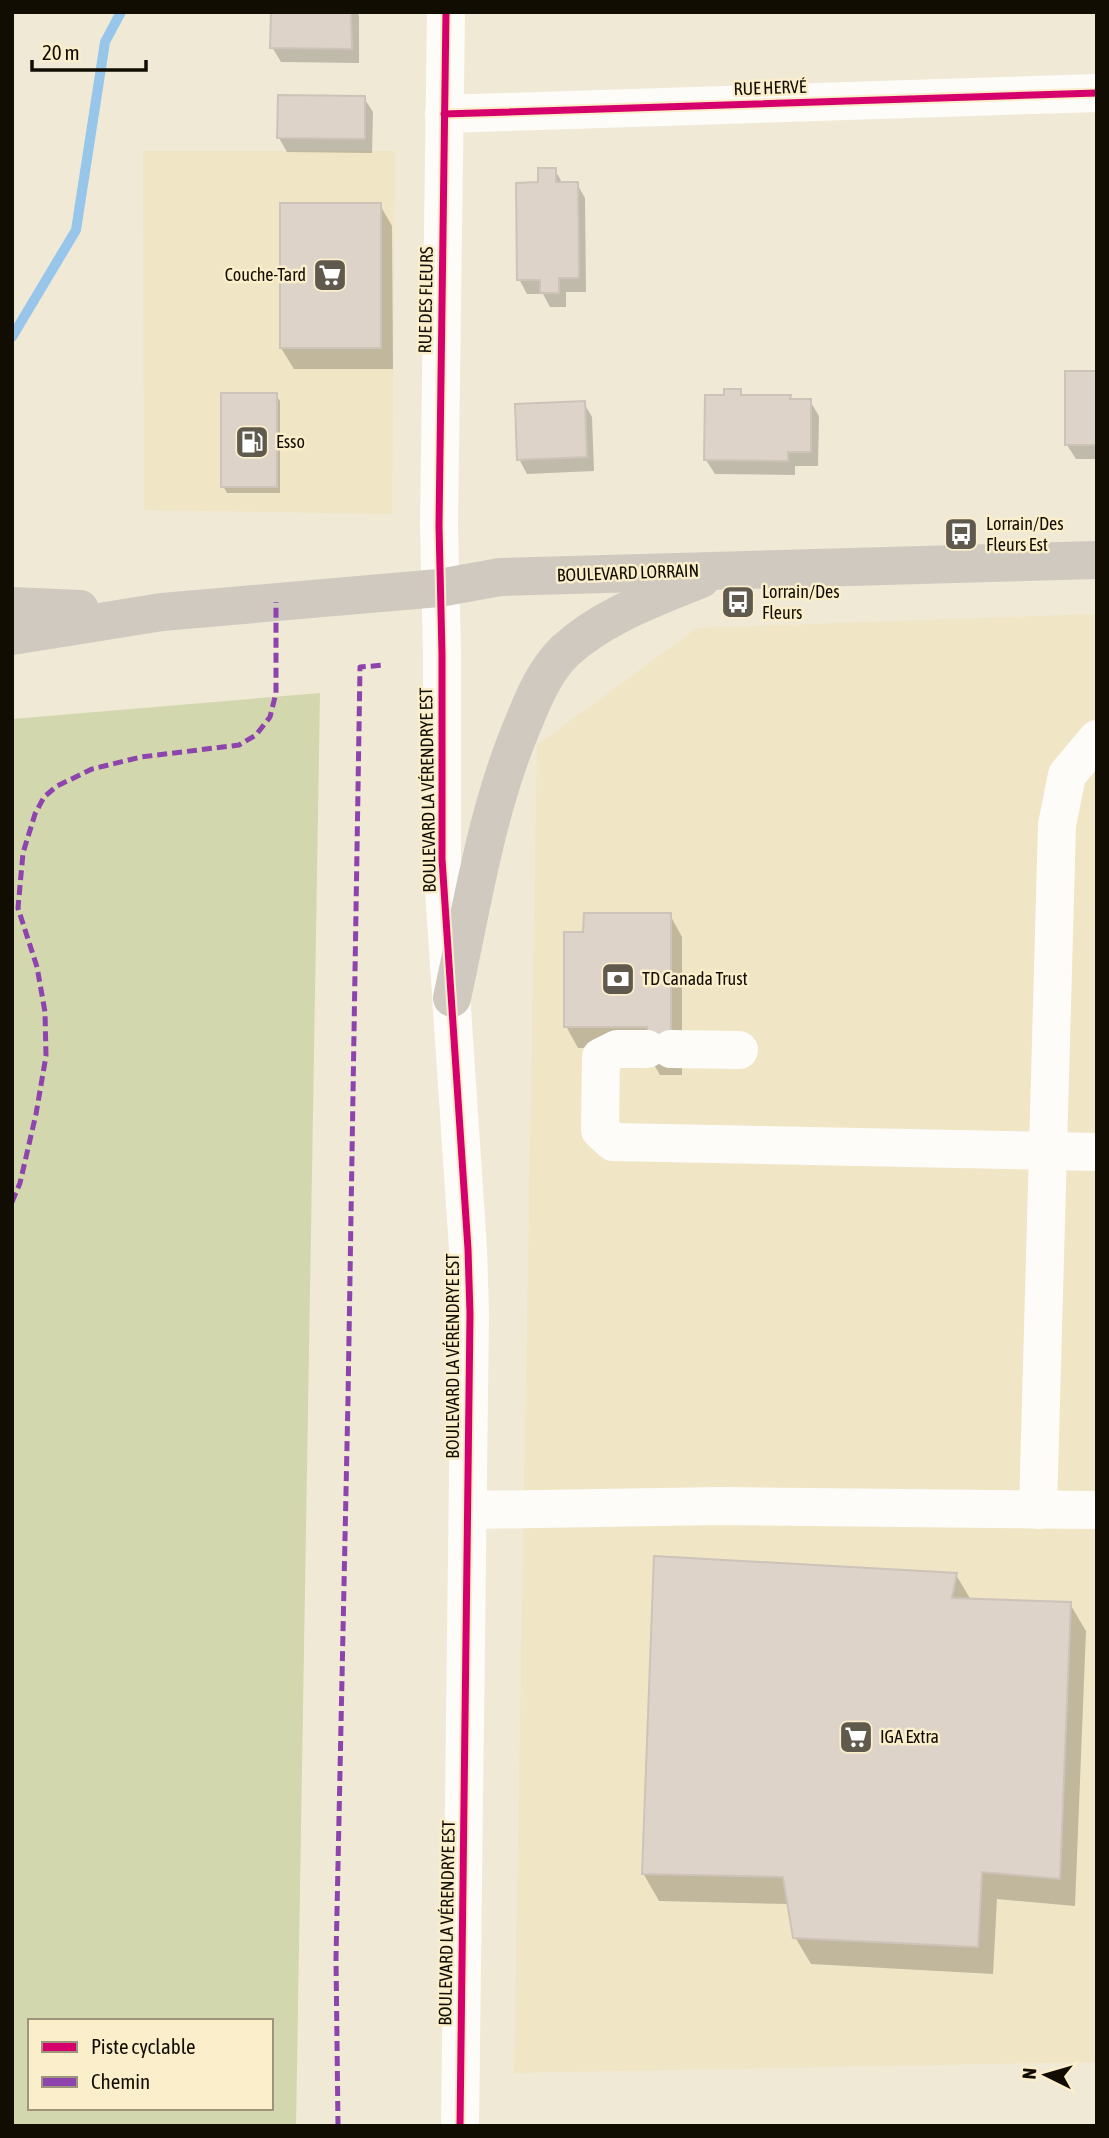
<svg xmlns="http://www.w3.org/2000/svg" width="1109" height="2138" viewBox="0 0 1109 2138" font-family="'Asap Condensed',sans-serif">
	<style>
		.built { fill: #f0e5c5 }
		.green { fill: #d2d7ae; fill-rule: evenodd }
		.shadow { fill: #0003 }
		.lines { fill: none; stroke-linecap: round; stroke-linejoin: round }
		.stream { stroke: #98c6eb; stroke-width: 10 }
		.building { fill: #ded3c9; stroke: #cec3b9; stroke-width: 2 }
		.minor { stroke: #fdfcf9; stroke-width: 38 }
		.major { stroke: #cfc9c0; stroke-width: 38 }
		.quiet { stroke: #8e44ad; stroke-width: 5; stroke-dasharray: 10 5; stroke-linecap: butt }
		.cycleway-casing { stroke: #faeecb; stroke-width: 11 }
		.cycleway { stroke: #d6006c; stroke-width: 7 }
		.labels { text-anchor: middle; stroke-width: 5; stroke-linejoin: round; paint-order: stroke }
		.street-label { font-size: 18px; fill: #110d03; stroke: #faeecb }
		.poi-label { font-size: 18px; fill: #110d03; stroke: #faeecb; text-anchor: start }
	</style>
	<rect width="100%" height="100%" fill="#f0e9d6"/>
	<g class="built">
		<path d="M143 151H395L392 514 144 510Z"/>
		<path d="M1097 614V2062L514 2073 537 745 697 628Z"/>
	</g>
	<path class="green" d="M320 693 296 2126H12V719ZM30 2021H271V2108H30Z"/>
	<g class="shadow">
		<path d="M273 12H357L359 16V63L281 62 272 47Z"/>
		<path d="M364 98 373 112 372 153 287 152 279 138Z"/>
		<path d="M555 170 563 184H577L585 198 586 292H566V307H550L543 294H527L519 279 540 184Z"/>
		<path d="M380 205 392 226 393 369H294L281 348Z"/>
		<path d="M1097 372V459H1076L1067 445Z"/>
		<path d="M740 390 744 397H790L792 401H810L819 416 818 466H795V475L715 474 706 460 726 397Z"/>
		<path d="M276 395 280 401V493H227L223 486Z"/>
		<path d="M584 403 592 417 594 471 527 474 519 459Z"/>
		<path d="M670 915 682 937V1075H660L648 1054V1048H578L566 1026Z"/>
		<path d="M956 1575 971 1600 1070 1604 1086 1631 1075 1906 997 1899 993 1974 811 1964 795 1937 789 1904 659 1901 643 1873Z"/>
	</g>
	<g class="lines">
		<path class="stream" d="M12 337 76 230 105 42 121 12"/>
	</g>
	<g class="building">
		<path d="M271 12H351L352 49 270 48Z"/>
		<path d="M278 95 365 96V139L277 138Z"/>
		<path d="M538 168H556V182H578L579 278H559V293H540V280H517L516 183 538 182Z"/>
		<rect x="280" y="203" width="101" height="145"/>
		<rect x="1065" y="371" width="32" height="74"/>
		<path d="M724 389H741V395H791L790 399H811V452H788V461L704 460 705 395H724Z"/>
		<rect x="221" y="393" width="56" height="94"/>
		<path d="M585 401 587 457 517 460 515 404Z"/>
		<path d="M584 913H671V1054H646L647 1027H564V932H583Z"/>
		<path d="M654 1556 957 1573 952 1598 1071 1602 1060 1879 982 1872 978 1947 793 1938 783 1877 642 1874Z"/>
	</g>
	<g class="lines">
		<g class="minor">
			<path d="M446 12 439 526 442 654V859L468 1249 470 1314 460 2126"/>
			<path d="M444 114 1097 93"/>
			<path d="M647 1049H617L601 1057 600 1130 613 1142 1097 1152"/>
			<path d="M671 1049 739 1050"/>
			<path d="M469 1510 721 1506 1097 1510"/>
			<path d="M1038 1510 1057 825 1067 775 1097 739"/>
		</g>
		<g class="major">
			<path d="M12 606 80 609"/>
			<path d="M12 636 162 612 439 588 500 577 1097 560"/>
			<path d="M452 998C472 907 486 811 523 724 533 699 545 670 565 651 603 616 655 598 701 579"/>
		</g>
		<g class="quiet">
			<path d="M12 1202 20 1183 36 1114 46 1056 45 1012 37 967 18 908 23 853 35 814 44 797 57 786 92 769 141 757 239 745 256 735 270 717 276 693V602"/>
			<path d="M338 2126 336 1958 348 1399 360 667 385 665"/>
		</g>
		<g class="cycleway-casing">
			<g id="cycleway">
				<path d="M446 12 439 526 442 654V859L468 1249 470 1314 460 2126"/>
				<path d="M444 114 1097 93"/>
			</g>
		</g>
		<use href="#cycleway" class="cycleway"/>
	</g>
	<defs>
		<g id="supermarket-square" transform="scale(1.75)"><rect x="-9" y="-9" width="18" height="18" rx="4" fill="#5f5a4d" stroke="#faeecb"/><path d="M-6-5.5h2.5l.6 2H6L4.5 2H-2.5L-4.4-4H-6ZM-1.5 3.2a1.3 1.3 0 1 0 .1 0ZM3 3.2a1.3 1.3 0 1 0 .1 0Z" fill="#fff"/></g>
		<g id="fuel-square" transform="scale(1.75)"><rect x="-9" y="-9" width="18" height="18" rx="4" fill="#5f5a4d" stroke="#faeecb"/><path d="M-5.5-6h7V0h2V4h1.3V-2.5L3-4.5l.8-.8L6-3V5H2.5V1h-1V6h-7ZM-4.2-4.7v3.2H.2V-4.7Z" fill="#fff"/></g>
		<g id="bus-square" transform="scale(1.75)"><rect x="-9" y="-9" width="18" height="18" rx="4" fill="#5f5a4d" stroke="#faeecb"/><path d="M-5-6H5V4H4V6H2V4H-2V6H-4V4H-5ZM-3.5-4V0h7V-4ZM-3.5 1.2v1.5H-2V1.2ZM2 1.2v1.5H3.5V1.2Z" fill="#fff"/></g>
		<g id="bank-square" transform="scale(1.75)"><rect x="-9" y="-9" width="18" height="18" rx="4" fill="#5f5a4d" stroke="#faeecb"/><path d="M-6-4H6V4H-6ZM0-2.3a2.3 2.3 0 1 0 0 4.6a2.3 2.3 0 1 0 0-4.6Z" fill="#fff"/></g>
	</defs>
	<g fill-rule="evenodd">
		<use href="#supermarket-square" x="330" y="275"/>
		<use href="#fuel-square" x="252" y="442"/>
		<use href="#bus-square" x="961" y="534"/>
		<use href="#bus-square" x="738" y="602"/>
		<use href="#bank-square" x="618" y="979"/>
		<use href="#supermarket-square" x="856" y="1737"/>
	</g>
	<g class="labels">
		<g class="street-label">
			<text transform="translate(770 88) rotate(-2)" y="6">RUE HERVÉ</text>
			<text transform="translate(426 300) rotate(-89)" y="6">RUE DES FLEURS</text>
			<text transform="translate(628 573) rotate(-2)" y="6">BOULEVARD LORRAIN</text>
			<text transform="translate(428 790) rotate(-91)" y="6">BOULEVARD LA VÉRENDRYE EST</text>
			<text transform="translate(453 1356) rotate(-90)" y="6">BOULEVARD LA VÉRENDRYE EST</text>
			<text transform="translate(447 1923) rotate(-89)" y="6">BOULEVARD LA VÉRENDRYE EST</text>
		</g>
		<g class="poi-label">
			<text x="306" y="281" text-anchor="end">Couche-Tard</text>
			<text x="276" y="448">Esso</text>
			<text x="986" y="530">Lorrain/Des<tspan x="986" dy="21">Fleurs Est</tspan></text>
			<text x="762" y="598">Lorrain/Des<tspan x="762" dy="21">Fleurs</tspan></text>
			<text x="642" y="985">TD Canada Trust</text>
			<text x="880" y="1743">IGA Extra</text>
		</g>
	</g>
	<rect width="1109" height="2138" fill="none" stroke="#110d03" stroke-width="28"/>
	<rect x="28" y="2019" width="245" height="91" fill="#faeecb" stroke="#9d947b" stroke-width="2"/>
	<rect x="42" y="2042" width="35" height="10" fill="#d6006c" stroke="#9d947b" stroke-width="2"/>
	<text x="91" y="2054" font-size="21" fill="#110d03">Piste cyclable</text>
	<rect x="42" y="2077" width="35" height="10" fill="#8e44ad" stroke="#9d947b" stroke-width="2"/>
	<text x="91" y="2089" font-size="21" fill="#110d03">Chemin</text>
	<g transform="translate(1046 2075) rotate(275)" stroke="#faeecb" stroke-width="5" paint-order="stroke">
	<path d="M0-5L12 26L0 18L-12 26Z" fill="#110d03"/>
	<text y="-10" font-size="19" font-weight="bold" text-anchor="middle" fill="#110d03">N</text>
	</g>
	<path d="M32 60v10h114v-10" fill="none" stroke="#110d03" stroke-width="3.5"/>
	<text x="42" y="60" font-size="21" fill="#110d03" stroke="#faeecb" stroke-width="5" paint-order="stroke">20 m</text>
</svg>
